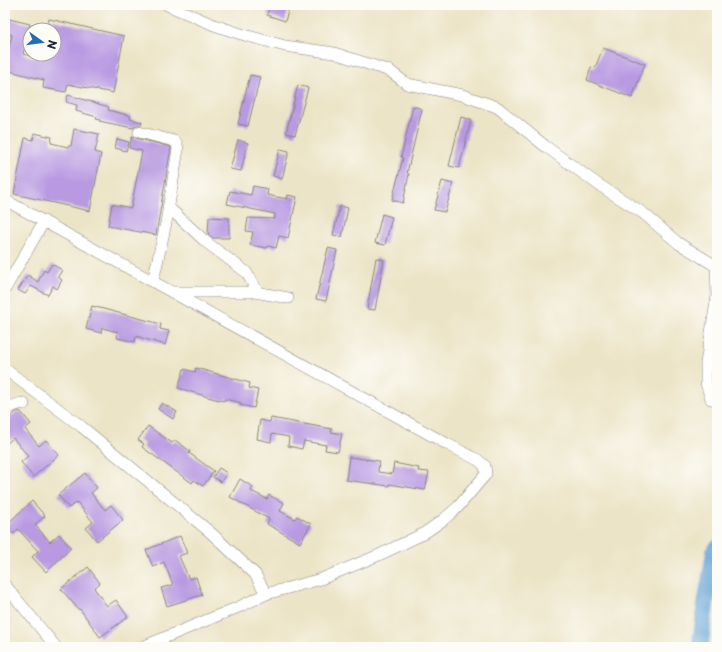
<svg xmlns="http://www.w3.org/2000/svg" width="722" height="652" viewBox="0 0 722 652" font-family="'Playpen Sans',sans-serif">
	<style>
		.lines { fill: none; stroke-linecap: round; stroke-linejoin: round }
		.river { stroke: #64a1d5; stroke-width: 17 }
		.building { fill: #b899e2 }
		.minor-casing { stroke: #878380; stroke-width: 12 }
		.minor { stroke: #fff; stroke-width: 11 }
	</style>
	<rect width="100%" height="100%" fill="#fdfcf7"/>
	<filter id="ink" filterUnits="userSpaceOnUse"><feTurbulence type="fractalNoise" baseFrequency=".025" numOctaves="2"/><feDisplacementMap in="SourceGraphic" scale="8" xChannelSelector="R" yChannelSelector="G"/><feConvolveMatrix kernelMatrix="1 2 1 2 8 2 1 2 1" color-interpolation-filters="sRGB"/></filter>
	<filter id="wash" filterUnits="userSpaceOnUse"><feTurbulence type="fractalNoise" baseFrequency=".012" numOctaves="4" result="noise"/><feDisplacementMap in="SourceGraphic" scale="16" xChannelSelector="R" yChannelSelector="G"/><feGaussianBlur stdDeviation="0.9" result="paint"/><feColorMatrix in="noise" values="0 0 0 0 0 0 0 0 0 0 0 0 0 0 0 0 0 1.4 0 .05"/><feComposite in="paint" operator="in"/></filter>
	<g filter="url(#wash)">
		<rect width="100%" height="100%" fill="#ece4c6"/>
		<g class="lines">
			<path class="river" d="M700 647 705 608 715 550 717 548"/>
		</g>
		<g id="blocks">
			<g class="building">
				<path d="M270 5H290L285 21 267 15Z"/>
				<path d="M5 18 30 24 23 54 41 59 42 54H54V30H47L49 19 124 36 113 93 68 84 66 92 43 88 44 80 6 70 7 66 5 65V51H8L12 35 5 33Z"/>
				<path d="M603 48 645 64 632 98 587 80 591 67 595 68Z"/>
				<path d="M250 75 260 77 248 126 238 124Z"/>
				<path d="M298 85 308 88 295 135 286 133Z"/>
				<path d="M68 95 109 107 108 110 131 116 130 119 142 122 141 125H137L133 128 99 121 100 120 96 119 97 117 76 111 77 105 66 102Z"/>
				<path d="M413 106 422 109 407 173 409 174 403 203 392 200 403 158 401 157Z"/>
				<path d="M461 117 471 120 459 168 449 166Z"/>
				<path d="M74 129 99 134 95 152 101 154 90 211 14 194 25 138 33 140 34 133 52 137 51 143 68 147V146H71Z"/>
				<path d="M132 137 171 147 156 235 108 226 112 204 131 208 142 151 129 148Z"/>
				<path d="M117 139 129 142 126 151 115 148Z"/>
				<path d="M238 140 248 143 241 171 230 169Z"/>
				<path d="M280 149 289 151 282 179 273 176Z"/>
				<path d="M442 181 453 184 445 212 434 210Z"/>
				<path d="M253 186 268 189 267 195 287 199 288 195 297 197 288 238 279 236 276 248 268 246 267 248 250 245 253 232 246 231 248 218 275 219V214L227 204 230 191 251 195Z"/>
				<path d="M340 206 348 208 342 237 333 235Z"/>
				<path d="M382 214 392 217 385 245 375 243Z"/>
				<path d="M209 217 229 218V238H212L208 234Z"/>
				<path d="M328 248 337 250 326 301 316 299Z"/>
				<path d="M376 258 384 260 375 310 367 309Z"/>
				<path d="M52 264 62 270 58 277 62 280 57 289 53 286 48 295 31 286 25 294 18 290 28 275 38 282 44 270 47 272Z"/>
				<path d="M92 306 161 324 160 329 169 331 165 345 136 336 135 342 117 338 118 332 102 328 101 333 86 329Z"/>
				<path d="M196 368 250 383 249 388 258 390 254 408 240 405 241 403 225 399 224 401 215 399 178 388 184 369 195 372Z"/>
				<path d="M162 403 177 412 173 419 158 409Z"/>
				<path d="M20 411 31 424 25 429 39 446 46 440 59 455 33 477 21 462 28 456 13 438 5 445V422L16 412Z"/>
				<path d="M271 418 332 429 331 432 342 434 338 452 325 450 326 445 304 441 302 449 288 446 289 437 272 434 271 442 257 439 260 420 270 422Z"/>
				<path d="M148 426 172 443 175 440 190 451 189 453 214 471 203 486 194 480 192 483 142 447 144 444 138 440Z"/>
				<path d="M349 457 379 461 378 472 392 474 394 463 419 468 418 471 429 472 425 490 389 484V486L346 480Z"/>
				<path d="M219 468 227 473 221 482 213 477Z"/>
				<path d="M85 473 97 488 91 493 105 510 111 505 123 520 97 541 86 528 93 522 77 502 69 508 58 495Z"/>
				<path d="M240 479 253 487 251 491 267 499 269 495 284 503 280 511 295 519 297 516 311 524 300 543 267 524 269 519 230 497Z"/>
				<path d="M32 501 45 516 35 525 50 542 59 534 71 548 46 572 32 557 38 551 18 529 13 534 5 526Z"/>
				<path d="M180 536 187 553 179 556 189 579 196 577 202 595 167 606 161 588 173 585 164 562 153 567 146 550Z"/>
				<path d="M88 567 100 583 94 588 107 606 116 600 128 617 100 637 80 609 79 610 61 589Z"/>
			</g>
		</g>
	</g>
	<g filter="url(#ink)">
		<use href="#blocks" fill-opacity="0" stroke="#878380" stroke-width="1"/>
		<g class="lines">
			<g class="minor-casing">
				<g id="minor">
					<path d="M167 5 214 25 241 34 285 46 334 53 390 71 407 84 462 95 497 107 545 146 599 185 643 213 678 243 716 266 717 296 706 363V383L711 399 717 400"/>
					<path d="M139 132 174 141 177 144 178 149 166 223 153 281"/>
					<path d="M5 200 447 444 478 460 485 466 486 474 458 507 443 520 423 534 379 555 321 579 266 594"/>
					<path d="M168 207 206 242 246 272 258 292"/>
					<path d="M5 289 44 221"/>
					<path d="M173 292H255L288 298"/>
					<path d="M5 369 82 427 210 532 255 574 266 594 241 606 142 647"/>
					<path d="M5 409 21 403 24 404"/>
					<path d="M5 585 56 647"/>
				</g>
			</g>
			<use href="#minor" class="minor"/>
		</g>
	</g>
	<rect width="722" height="652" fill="none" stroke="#fdfcf7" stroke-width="20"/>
	<g transform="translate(42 42) rotate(104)"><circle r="19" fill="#fdfcf7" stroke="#a5a5ac"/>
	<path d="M0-3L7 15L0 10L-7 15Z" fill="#1f6fb2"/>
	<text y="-6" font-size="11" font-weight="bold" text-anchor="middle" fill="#22223b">N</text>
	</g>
</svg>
